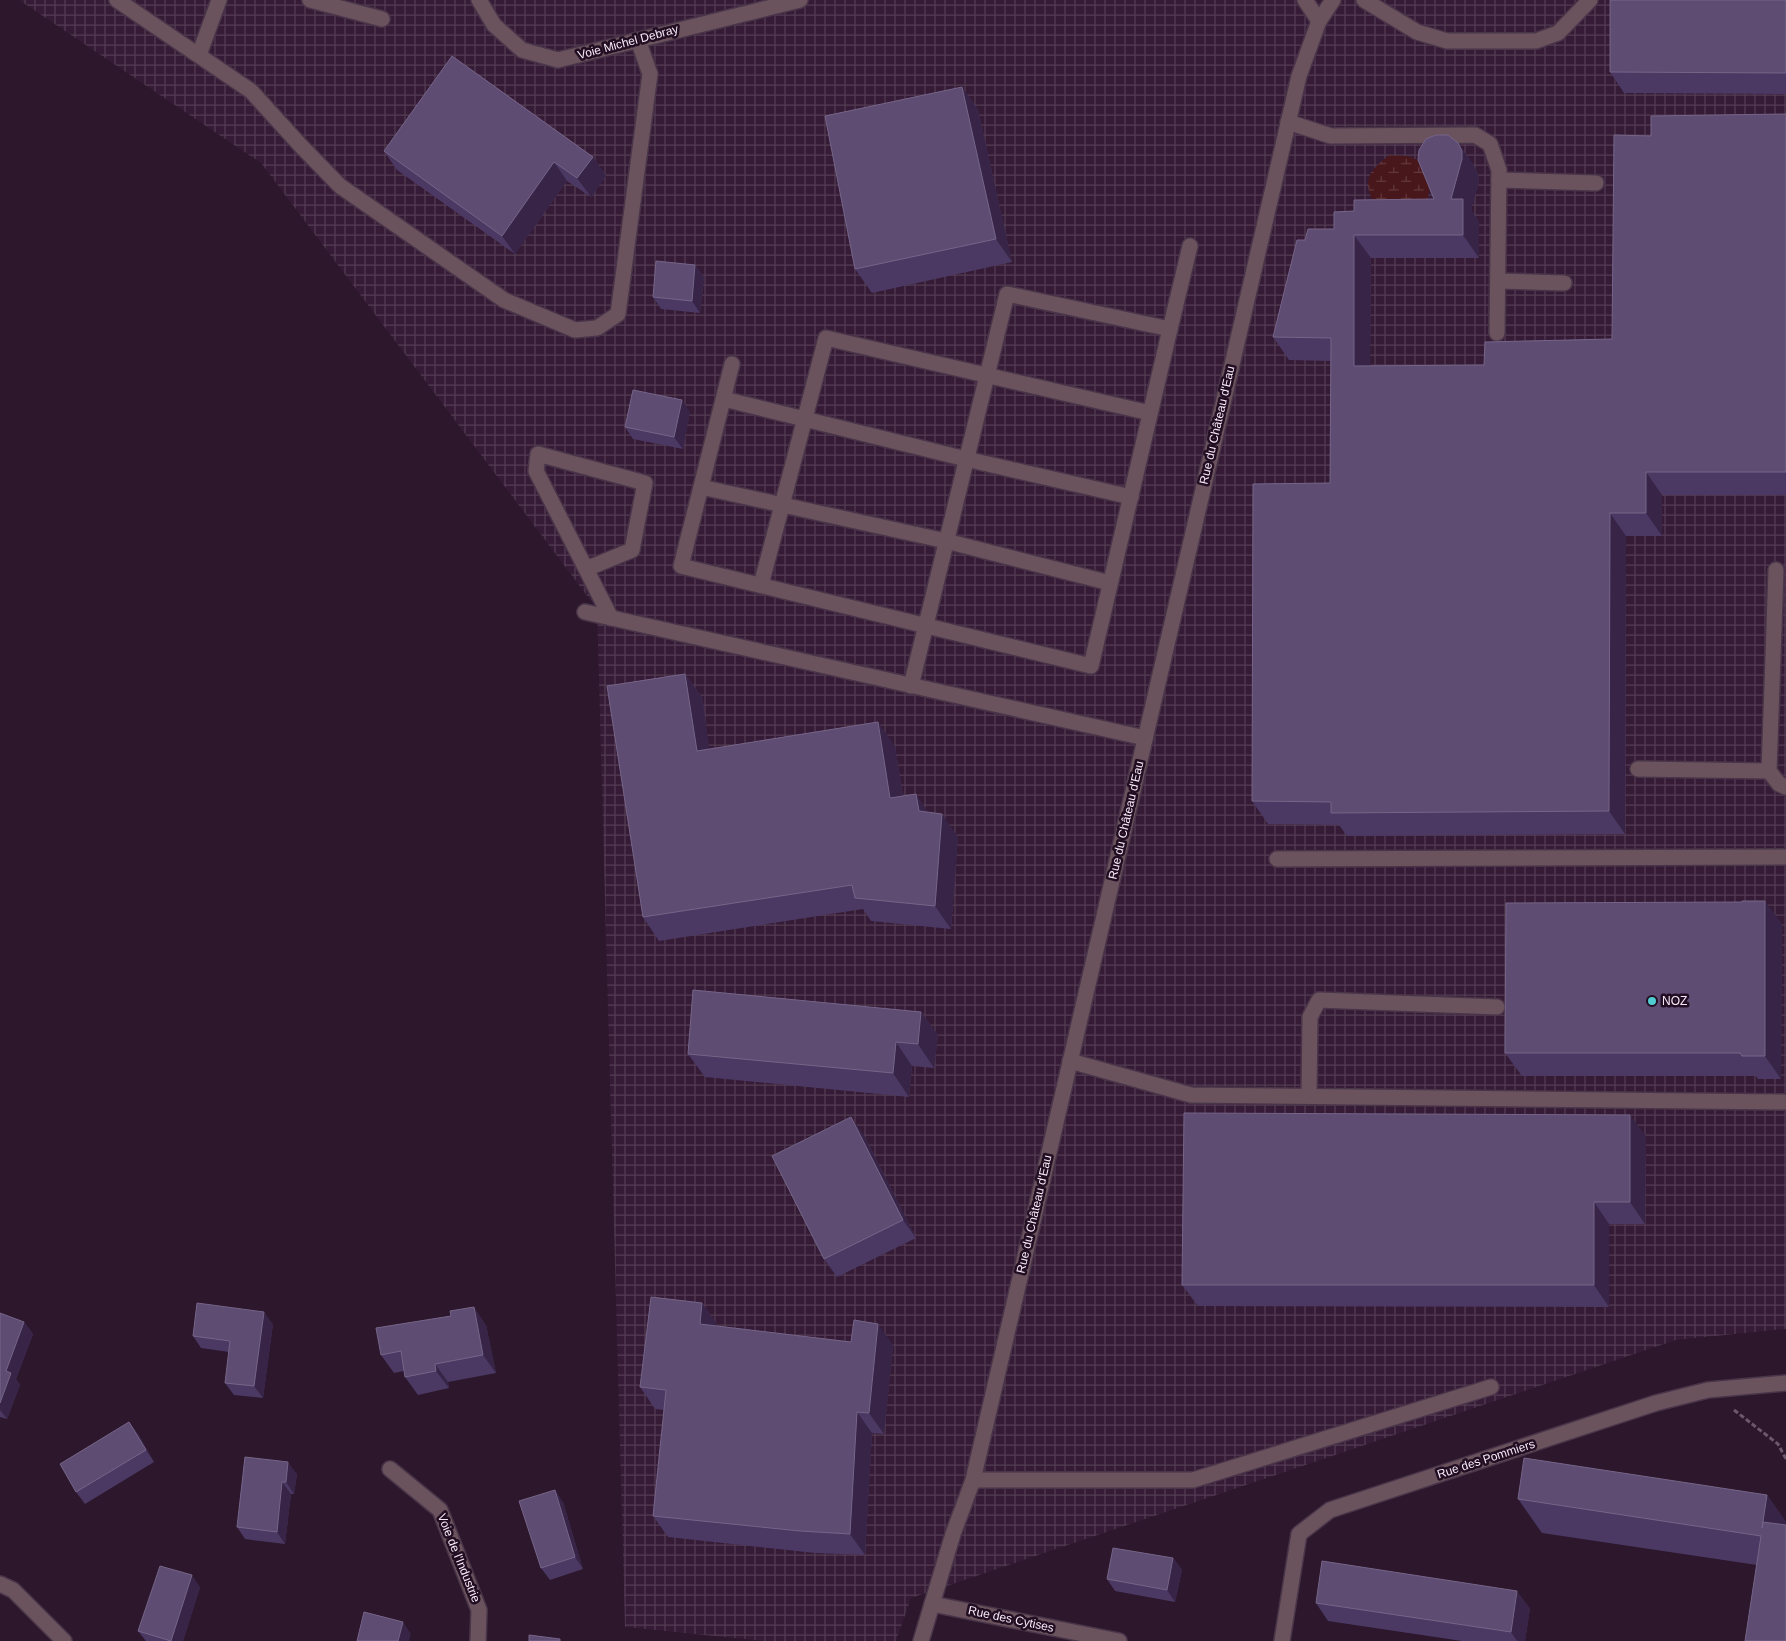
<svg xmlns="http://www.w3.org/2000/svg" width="1786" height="1641" viewBox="0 0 1786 1641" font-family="Helvetica,sans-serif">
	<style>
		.industrial { fill: url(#industrial-grid) }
		.wetland { fill: url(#wetland-marsh) }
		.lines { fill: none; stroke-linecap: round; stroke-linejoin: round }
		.minor-casing { stroke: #493549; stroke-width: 18 }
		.path { stroke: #6b596b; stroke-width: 3; stroke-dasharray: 5 2.5; stroke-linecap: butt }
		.minor { stroke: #6b535d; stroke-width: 15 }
		.wall { fill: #4b3963 }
		.shaded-wall { fill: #372446 }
		.building { fill: #5e4c73; stroke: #766588 }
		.poi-dot { fill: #51ccd2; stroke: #220e22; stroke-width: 2 }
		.labels { text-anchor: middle; stroke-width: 5; stroke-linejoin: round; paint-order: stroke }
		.street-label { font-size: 12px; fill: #f8eaf8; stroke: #220e22 }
		.poi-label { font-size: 12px; fill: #f8eaf8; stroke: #220e22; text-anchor: start }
	</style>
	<defs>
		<pattern id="industrial-grid" width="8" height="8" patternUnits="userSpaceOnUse" patternTransform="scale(1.25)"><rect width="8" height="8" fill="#351b36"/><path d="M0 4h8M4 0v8" fill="none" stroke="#533c54"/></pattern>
		<pattern id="wetland-marsh" width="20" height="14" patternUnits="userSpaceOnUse" patternTransform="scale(1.25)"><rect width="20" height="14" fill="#48171c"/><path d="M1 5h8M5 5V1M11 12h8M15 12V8" fill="none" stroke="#63393e"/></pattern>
	</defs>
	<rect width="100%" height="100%" fill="#2c172c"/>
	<path class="industrial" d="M19 0H1786V1329L1676 1340 911 1598 896 1641H764L625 1627 597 609 261 163Z"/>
	<path class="wetland" d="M1390 155 1407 156 1418 160 1430 187 1427 201 1375 205C1361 180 1369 170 1390 155Z"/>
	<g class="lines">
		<g class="minor-casing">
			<g id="minor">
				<path d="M117 0 251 91 301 146 340 186 504 300 575 330 597 328 618 314 650 74 638 40"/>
				<path d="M310 0 382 19"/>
				<path d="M479 0 494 25 522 50 558 60 800 0"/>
				<path d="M1305 0 1319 21"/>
				<path d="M1364 0 1417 32 1447 41H1536L1558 33 1590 0"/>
				<path d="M199 55 219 0"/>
				<path d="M1288 122 1331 136 1475 135 1490 144 1499 170 1497 333"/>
				<path d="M1499 180 1596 183"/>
				<path d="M1498 281 1564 283"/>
				<path d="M1170 329 1190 246"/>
				<path d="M732 364 681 566 1091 666 1170 329 1007 294 911 686"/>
				<path d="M724 399 966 459 1131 497"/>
				<path d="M701 487 946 541 1110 583"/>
				<path d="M586 569 632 550 645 483 538 454 536 471 611 618"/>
				<path d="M1776 570 1769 771 1779 784 1786 787"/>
				<path d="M761 585 826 338 1150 413"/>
				<path d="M585 612 1145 738"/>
				<path d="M1638 769 1769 771"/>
				<path d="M1277 859 1786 857"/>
				<path d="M1070 1061 1191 1095 1786 1102"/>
				<path d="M1309 1096 1310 1017 1319 1000 1497 1007"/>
				<path d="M390 1469 440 1510 479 1610 478 1641"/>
				<path d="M973 1480H1193L1491 1387"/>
				<path d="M0 1584 13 1590 64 1641"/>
				<path d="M932 1604 1119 1641"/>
				<path d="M921 1641 953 1534 973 1480 1299 76 1319 21 1333 0"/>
				<path d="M1282 1641 1299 1534 1330 1510 1656 1403 1708 1390 1786 1383"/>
			</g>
		</g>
		<path class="path" d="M1734 1410 1778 1444 1786 1459"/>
		<use href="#minor" class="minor"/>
	</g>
	<g class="wall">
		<path d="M1786 0V94L1624 93 1610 72Z"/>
		<path d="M962 87 978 110 1012 262 872 293 855 269Z"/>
		<path d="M1786 114V495H1662V536H1626L1625 834 1347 836 1339 825 1268 824 1252 801 1330 483 1331 361 1289 360 1273 337 1305 240 1334 229 1354 211 1434 199 1458 143 1474 166 1478 174 1479 182 1471 210 1479 222V258H1371L1370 366 1484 365 1612 339 1651 136Z"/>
		<path d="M384 151 593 157 606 176 591 197 567 181 515 254 397 170Z"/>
		<path d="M695 265 704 277 700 313 661 309 653 297Z"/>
		<path d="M690 412 683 449 633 439 625 427Z"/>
		<path d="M685 674 702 697 709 749 895 746 903 796 928 812 958 837 951 929 871 921 863 909 659 941 643 917Z"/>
		<path d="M1782 924 1781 1079H1758L1756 1076H1522L1505 1053Z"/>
		<path d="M921 1012 938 1035 934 1068 912 1066 909 1097 705 1077 688 1054Z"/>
		<path d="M864 1135 916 1238 837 1277 824 1259Z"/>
		<path d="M1646 1136 1645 1224H1609V1307L1198 1306 1182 1285Z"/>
		<path d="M702 1303 717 1324 716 1326 851 1342 893 1345 884 1434 872 1433 865 1555 815 1553 668 1537 653 1516 664 1410 655 1409 640 1387Z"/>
		<path d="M0 1313 24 1322 33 1334 16 1379 20 1385 7 1419 0 1417Z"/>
		<path d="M273 1324 263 1398 234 1395 225 1383 229 1352 201 1348 193 1336Z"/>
		<path d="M486 1325 496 1373 448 1382 449 1388 418 1395 405 1377 404 1371 394 1373 381 1355Z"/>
		<path d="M129 1422 138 1434 154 1462 85 1504 76 1492Z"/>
		<path d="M245 1457 297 1474 294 1494H291L285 1544 245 1539 237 1527Z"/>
		<path d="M1767 1495 1786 1522V1641L1757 1565 1542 1533 1518 1499Z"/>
		<path d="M563 1502 583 1569 550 1580 541 1568Z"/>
		<path d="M1173 1558 1182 1570 1175 1602 1115 1591 1107 1579Z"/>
		<path d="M200 1587 183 1641H146L138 1631Z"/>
		<path d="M1316 1603 1530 1608 1525 1641H1462L1328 1621Z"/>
	</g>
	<g class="shaded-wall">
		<path d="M962 87 978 110 1012 262 996 239Z"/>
		<path d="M1458 143 1474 166 1478 174 1479 182 1471 210 1479 222V258L1463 235 1451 199Z"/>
		<path d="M593 157 606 176 591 197 577 178Z"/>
		<path d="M554 162 567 181 515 254 502 236Z"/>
		<path d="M1354 235 1371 258 1370 389 1354 366Z"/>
		<path d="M695 265 704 277 700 313 692 301Z"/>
		<path d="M682 400 690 412 683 449 674 437Z"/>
		<path d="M1646 472 1662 495V536L1646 513Z"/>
		<path d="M1610 513 1626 536 1625 834 1609 811Z"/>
		<path d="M685 674 702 697 713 774 697 751Z"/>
		<path d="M878 722 895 746 907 822 890 798Z"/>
		<path d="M916 794 932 818 919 811Z"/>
		<path d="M942 814 958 837 951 929 935 906Z"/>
		<path d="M1765 901 1782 924 1781 1079 1765 1056Z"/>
		<path d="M921 1012 938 1035 934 1068 918 1044Z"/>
		<path d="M896 1042 912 1066 909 1097 893 1073Z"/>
		<path d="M1630 1115 1646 1136 1645 1224 1630 1202Z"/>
		<path d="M851 1117 864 1135 916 1238 903 1220Z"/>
		<path d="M1594 1202 1609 1224V1307L1594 1285Z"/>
		<path d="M702 1303 717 1324 715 1346 700 1324Z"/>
		<path d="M474 1307 486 1325 496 1373 483 1355Z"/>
		<path d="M264 1312 273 1324 263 1398 254 1386Z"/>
		<path d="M24 1322 33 1334 16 1379 20 1385 7 1419 0 1410V1403L6 1371Z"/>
		<path d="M878 1324 893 1345 884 1434 869 1413Z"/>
		<path d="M435 1364 448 1382 449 1388 436 1371Z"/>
		<path d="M857 1412 872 1433 865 1555 850 1534Z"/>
		<path d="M129 1422 138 1434 154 1462 146 1450Z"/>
		<path d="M288 1462 297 1474 294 1494 286 1482Z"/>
		<path d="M282 1482 291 1494 285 1544 277 1532Z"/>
		<path d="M555 1490 563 1502 583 1569 575 1557Z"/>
		<path d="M1767 1495 1786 1522V1562L1762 1528Z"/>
		<path d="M1173 1558 1182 1570 1175 1602 1167 1590Z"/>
		<path d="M192 1575 200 1587 183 1641H171Z"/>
		<path d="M1517 1591 1530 1608 1525 1641H1517L1511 1632Z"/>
		<path d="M403 1622 411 1634 409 1641H398Z"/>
	</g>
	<g class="building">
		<path d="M1610 0H1786V73L1610 72Z"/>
		<path d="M452 56 593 157 577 178 554 162 502 236 384 151Z"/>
		<path d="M962 87 996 239 855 269 825 116Z"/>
		<path d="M1786 114V472H1646V513H1610L1609 811 1331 813V802L1252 801 1253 484 1330 483 1331 338 1273 337 1297 240H1305L1308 229H1334V212L1354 211V200L1434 199 1418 160 1419 150 1426 139 1436 135H1448L1458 143 1462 151V159L1451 199H1463V235H1354V366L1484 365 1485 342 1612 339 1614 135 1651 136V116Z"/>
		<path d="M656 261 695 265 692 301 653 297Z"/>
		<path d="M633 390 682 400 674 437 625 427Z"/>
		<path d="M685 674 697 751 878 722 890 798 916 794 919 811 942 814 935 906 855 898 852 885 643 917 607 686Z"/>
		<path d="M1742 901H1765V1056H1742L1740 1053H1505L1506 903 1742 902Z"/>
		<path d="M693 990 921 1012 918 1044 896 1042 893 1073 688 1054Z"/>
		<path d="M1184 1113 1630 1115V1202H1594V1285H1182Z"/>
		<path d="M851 1117 903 1220 824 1259 772 1156Z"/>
		<path d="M651 1297 702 1303 700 1324 851 1342 854 1320 878 1324 869 1413 857 1412 850 1534 800 1531 653 1516 666 1390 640 1387Z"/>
		<path d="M197 1303 264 1312 254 1386 225 1383 230 1341 193 1336Z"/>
		<path d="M474 1307 483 1355 435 1364 436 1371 405 1377 401 1351 381 1355 376 1328 451 1316 450 1311Z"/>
		<path d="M0 1313 24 1322 6 1371 11 1373 0 1403Z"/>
		<path d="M129 1422 146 1450 76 1492 60 1464Z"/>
		<path d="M245 1457 288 1462 286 1482H282L277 1532 237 1527Z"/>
		<path d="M1524 1458 1767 1495 1762 1528 1763 1522 1786 1525V1641H1745L1761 1536 1518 1499Z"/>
		<path d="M555 1490 575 1557 541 1568 519 1501Z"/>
		<path d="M1113 1548 1173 1558 1167 1590 1107 1579Z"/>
		<path d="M1322 1561 1517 1591 1511 1632 1316 1603Z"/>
		<path d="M160 1566 192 1575 171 1641 138 1631Z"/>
		<path d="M364 1612 403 1622 398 1641H357Z"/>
		<path d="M529 1635 560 1639V1641H529Z"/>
	</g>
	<circle class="poi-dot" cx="1652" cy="1001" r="5"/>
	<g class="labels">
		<g class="street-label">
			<text transform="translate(628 42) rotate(-15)" y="4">Voie Michel Debray</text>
			<text transform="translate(1217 425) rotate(-77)" y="4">Rue du Château d'Eau</text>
			<text transform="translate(1126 820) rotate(-77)" y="4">Rue du Château d'Eau</text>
			<text transform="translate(1034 1214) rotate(-77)" y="4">Rue du Château d'Eau</text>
			<text transform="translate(1486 1459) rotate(-18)" y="4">Rue des Pommiers</text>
			<text transform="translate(459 1558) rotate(68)" y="4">Voie de l'Industrie</text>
			<text transform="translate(1011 1619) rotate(12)" y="4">Rue des Cytises</text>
		</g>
		<g class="poi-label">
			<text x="1662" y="1005">NOZ</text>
		</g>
	</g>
</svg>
